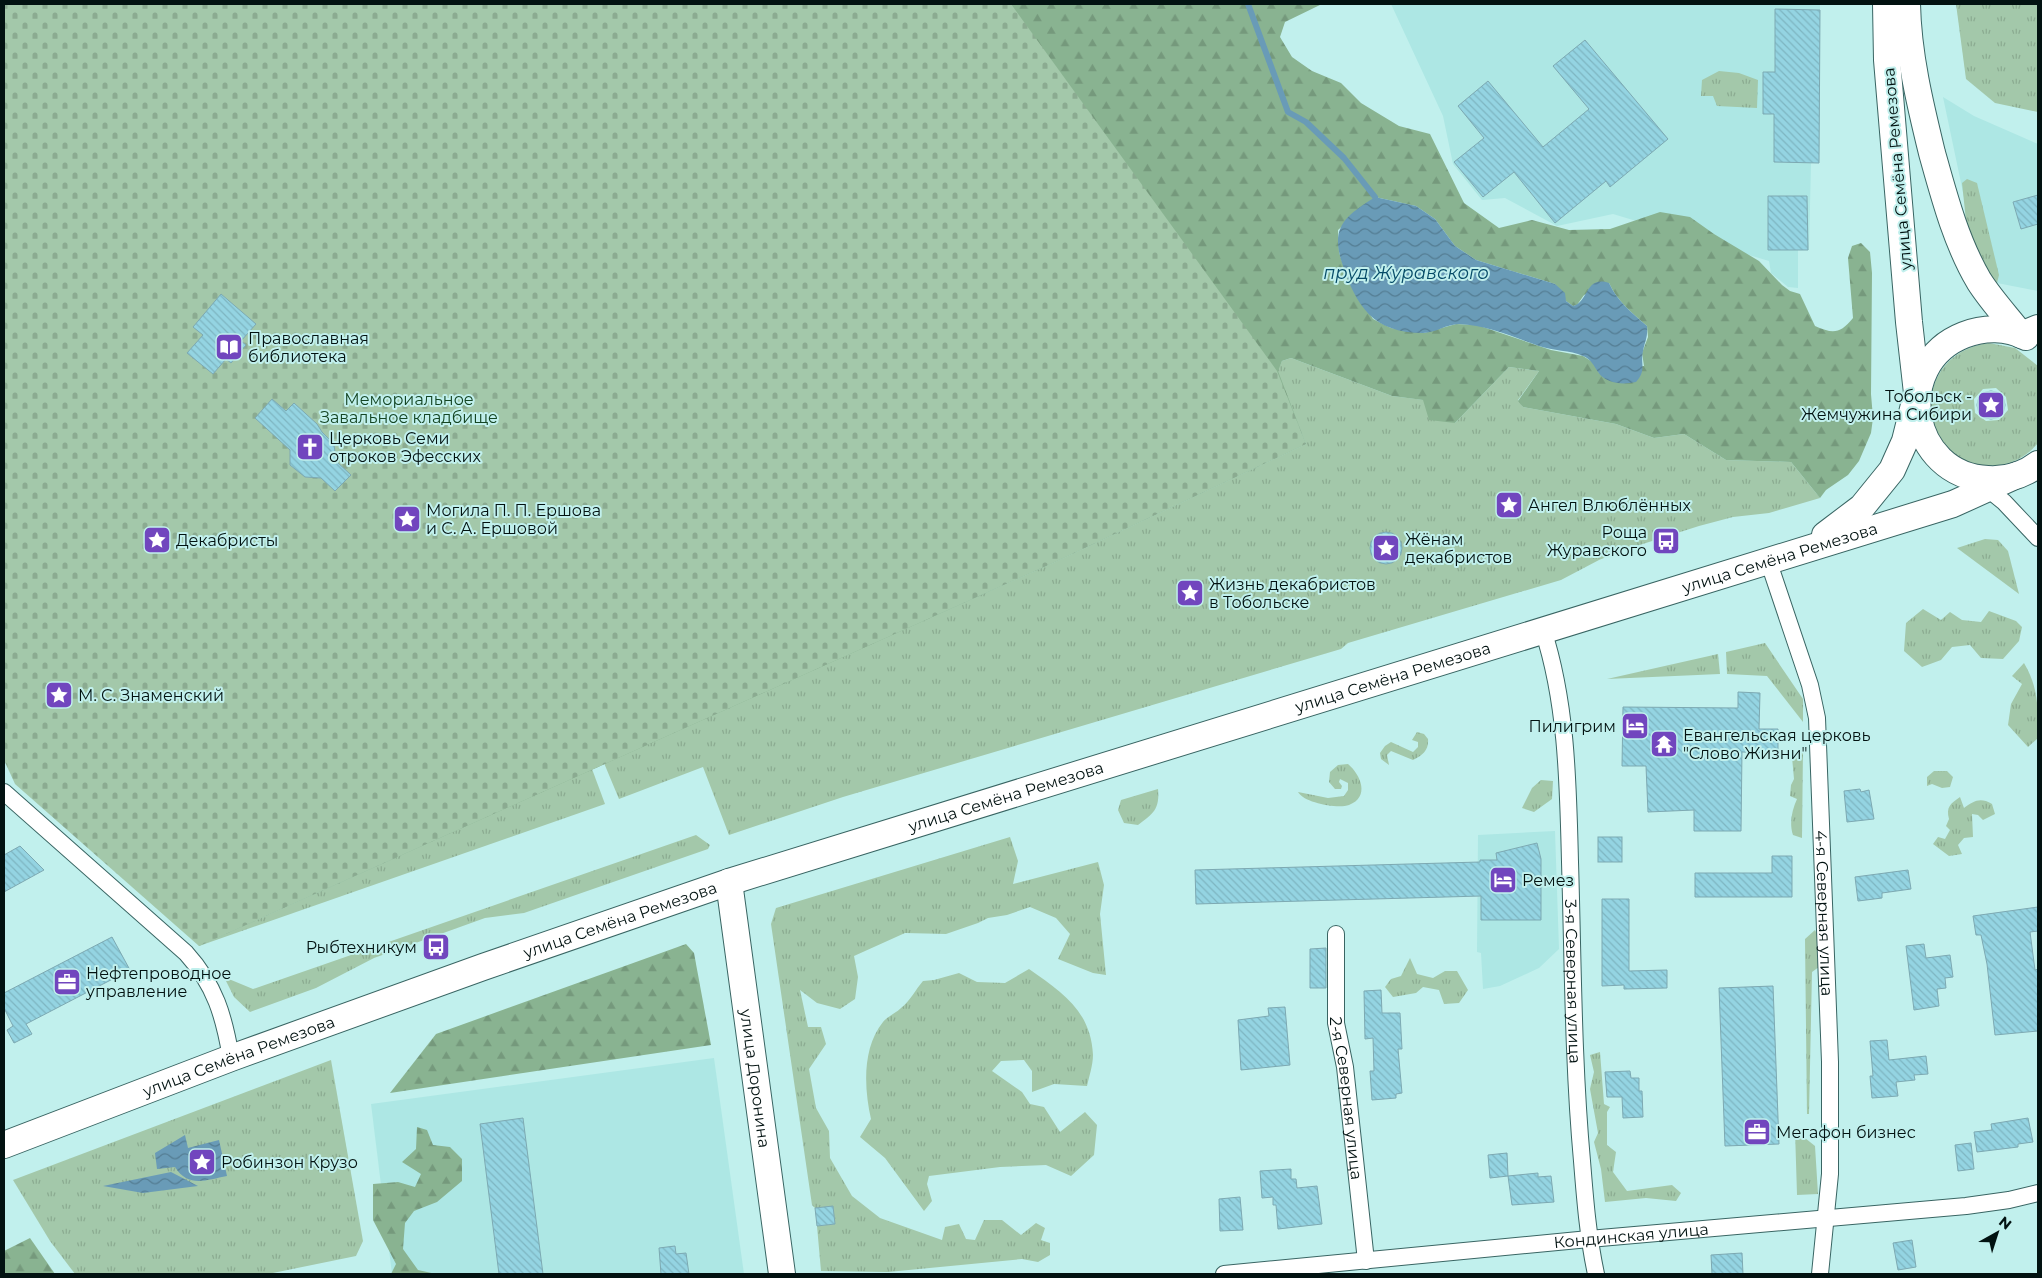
<svg xmlns="http://www.w3.org/2000/svg" width="2042" height="1278" viewBox="0 0 2042 1278" font-family="Montserrat,sans-serif">
	<style>
		.built { fill: #ade7e4 }
		.grass { fill: url(#grass-tufts); fill-rule: evenodd }
		.forest { fill: url(#forest-firs); fill-rule: evenodd }
		.cemetery { fill: url(#cemetery-stones) }
		.water { fill: url(#water-waves) }
		.lines { fill: none; stroke-linecap: round; stroke-linejoin: round }
		.stream { stroke: #699bb7; stroke-width: 6 }
		.building { fill: url(#building-back-hatch); stroke: #7da9b2 }
		.street-casing { stroke: #396563; stroke-width: 18 }
		.primary-casing { stroke: #396563; stroke-width: 28 }
		.street { stroke: #fff; stroke-width: 16 }
		.primary { stroke: #fff; stroke-width: 26 }
		.labels { text-anchor: middle; stroke-width: 4; stroke-linejoin: round; paint-order: stroke }
		.street-label { font-size: 16px; fill: #021211; stroke: #c1f0ed }
		.poi-label { font-size: 16px; fill: #021211; stroke: #c1f0ed; text-anchor: start }
		.park-label { font-size: 16px; fill: #144523; stroke: #c1f0ed }
		.water-label { font-size: 18px; font-style: italic; fill: #064b68; stroke: #c1f0ed }
	</style>
	<defs>
		<pattern id="grass-tufts" width="24" height="20" patternUnits="userSpaceOnUse" patternTransform="scale(1.25)"><rect width="24" height="20" fill="#a3c8aa"/><path d="M3 7l-1-3M5 7V3M7 7l1-3M15 17l-1-3M17 17v-4M19 17l1-3" fill="none" stroke="#8bab91"/></pattern>
		<pattern id="forest-firs" width="22" height="20" patternUnits="userSpaceOnUse" patternTransform="scale(1.25)"><rect width="22" height="20" fill="#89b391"/><path d="M5 1l3.5 6h-7zM16 11l3.5 6h-7z" fill="#75997c"/></pattern>
		<pattern id="cemetery-stones" width="16" height="16" patternUnits="userSpaceOnUse" patternTransform="scale(1.25)"><rect width="16" height="16" fill="#a3c8aa"/><path d="M2 7V4a2 2 0 0 1 4 0v3zM10 15v-3a2 2 0 0 1 4 0v3z" fill="#8bab91"/></pattern>
		<pattern id="water-waves" width="16" height="10" patternUnits="userSpaceOnUse" patternTransform="scale(1.25)"><rect width="16" height="10" fill="#699bb7"/><path d="M0 5q4-4 8 0t8 0" fill="none" stroke="#547d93"/></pattern>
		<pattern id="building-back-hatch" width="6" height="6" patternUnits="userSpaceOnUse" patternTransform="scale(1.25)"><rect width="6" height="6" fill="#94d4e2"/><path d="M-1 5l2 2M0 0l6 6M5-1l2 2" fill="none" stroke="#7eb5c1"/></pattern>
	</defs>
	<rect width="100%" height="100%" fill="#c1f0ed"/>
	<g class="built">
		<path d="M1391 4H1820L1819 163H1811L1809 250H1798V288L1788 287 1771 273 1769 261 1613 214 1557 226 1505 198 1482 200 1453 164 1443 116Z"/>
		<path d="M1943 97 1974 116 2038 144V291L1997 283 1989 277 1965 202Z"/>
		<path d="M1555 831 1559 949 1539 968 1500 986 1483 989 1481 953 1477 952 1478 835Z"/>
		<path d="M714 1058 744 1274H392L371 1104Z"/>
	</g>
	<g class="grass">
		<path d="M1956 4H2038V112L1995 103 1966 79Z"/>
		<path d="M1719 71 1739 73 1758 80 1757 108 1717 106 1713 96H1701L1702 80Z"/>
		<path d="M1967 179 1977 183 1999 275 1997 283 1989 277 1967 230 1962 183Z"/>
		<path d="M1989 343 2015 348 2038 366V443C2028 455 2015 463 1999 465 1919 476 1902 355 1989 343ZM1996 388 2006 397 2008 410 1999 420 1986 421 1975 413 1974 399 1983 389Z"/>
		<path d="M1291 358 1392 396 1424 400 1455 423 1509 367 1539 371 1518 400 1523 407 1616 424 1654 438 1684 434 1726 460 1791 462 1820 498 1769 513 1733 517 1699 526 1624 550 1599 560 1561 580 1348 643 1341 649 843 797 729 835 703 767 619 799 604 763 1055 562 1306 444 1277 371 1282 361Z"/>
		<path d="M1985 539 1998 540 2008 551 2019 594 1957 548Z"/>
		<path d="M1923 609 1941 620 1950 612 1962 620 1981 622 1989 611 2016 621 2022 627 2019 641 2003 659 1981 658 1970 645 1952 647 1941 660 1922 667 1904 651 1906 623Z"/>
		<path d="M1765 643 1803 699V722L1767 676 1727 674 1726 652Z"/>
		<path d="M1718 654 1720 674 1607 679Z"/>
		<path d="M2024 663C2039 688 2038 710 2038 738L2028 747 2008 725 2011 704 2022 684 2012 676Z"/>
		<path d="M1417 732 1424 734 1428 739C1429 750 1423 755 1413 760L1391 751 1387 755 1389 765 1381 759 1380 753 1385 746 1391 742 1413 752 1418 747V742L1412 740Z"/>
		<path d="M1803 749 1802 838 1793 835C1789 823 1792 810 1797 799L1790 796 1791 785 1794 779 1792 757Z"/>
		<path d="M1348 764C1361 775 1370 797 1349 805 1338 809 1304 803 1298 792L1328 798 1344 796 1348 790V783L1340 779 1339 782 1342 786 1341 789H1335L1329 782 1330 772 1338 765Z"/>
		<path d="M592 769 605 804 199 946Z"/>
		<path d="M1934 771H1947L1953 777 1950 787 1942 788 1932 784 1927 786V777Z"/>
		<path d="M1541 780 1553 781 1552 799 1534 812 1522 808 1532 788Z"/>
		<path d="M1158 789C1160 809 1153 814 1138 825L1124 823 1118 810 1121 800Z"/>
		<path d="M1960 797 1964 808C1974 801 1980 797 1992 804L1995 814 1983 820 1978 815 1972 814 1973 837 1964 838 1958 845 1962 854 1949 856 1933 844 1938 837 1945 839 1950 830 1946 826 1949 819C1946 807 1950 804 1960 797Z"/>
		<path d="M696 835 710 845 708 849 524 913 485 918 374 958 316 988 250 1012 234 997 224 977 253 989Z"/>
		<path d="M1010 837 1018 861 1013 884 1098 862 1104 885 1100 914 1106 975 1093 973 1058 959 1070 934 1056 918 1030 907 1007 915 988 918 978 923 946 934 905 933 854 956 858 977 855 999 840 1009 817 1003 800 990 808 1027H821L826 1044 809 1069 816 1108 829 1131 830 1158 852 1196 880 1218 942 1240 945 1227 959 1224 966 1239 975 1240 984 1220H1002L1021 1235 1036 1223 1045 1228 1041 1240 1050 1243V1255L1038 1262 1022 1259 888 1272 821 1271 817 1226 835 1224 833 1207 815 1208 812 1205 771 924 776 908Z"/>
		<path d="M1815 930 1821 942 1823 964 1812 972 1809 1114H1807L1805 939Z"/>
		<path d="M1410 958 1417 974 1433 978 1445 971H1457L1468 990 1459 1003 1444 1004 1439 990 1423 987 1416 993 1393 997 1385 987 1391 979 1401 976Z"/>
		<path d="M1029 969C1062 992 1091 1011 1093 1055 1093 1065 1089 1077 1087 1086L1054 1084 1032 1092V1071L1024 1060 1001 1061 992 1071 1022 1092 1030 1104 1044 1107 1060 1132 1085 1112 1097 1125 1094 1155 1071 1176 1046 1165 1000 1167 929 1176 927 1184 932 1201 924 1211 885 1158 860 1137 871 1119C864 1088 862 1048 883 1022 888 1016 896 1013 901 1008 910 1001 916 989 923 981L934 980 959 973 977 982 1005 983Z"/>
		<path d="M1600 1052 1604 1104 1610 1107 1607 1112V1145L1616 1152 1613 1172 1627 1191 1672 1185 1681 1193 1676 1201 1646 1198 1605 1202 1601 1169 1594 1142 1598 1133 1590 1089 1594 1072 1590 1055Z"/>
		<path d="M331 1060 363 1241 356 1256 268 1274H75L50 1241 13 1180Z"/>
		<path d="M1795 1130 1815 1146 1818 1194 1797 1195Z"/>
	</g>
	<g class="forest">
		<path d="M4 4H1322L1285 22 1280 37 1292 57 1312 71 1341 83 1361 103 1399 126 1430 134 1464 203 1499 228 1532 220 1569 230 1610 229 1660 212 1690 217 1714 234 1759 261 1782 285 1790 291 1800 294 1815 326C1833 334 1840 334 1853 318L1848 258 1852 246 1861 243 1870 252 1872 273 1871 394 1873 418 1871 433 1859 461 1848 475 1826 490 1820 498 1791 462 1726 460 1684 434 1654 438 1616 424 1523 407 1518 401 1539 371 1509 367 1455 423 1429 420 1423 400 1392 396 1291 358 1282 361 1278 371 1306 444 1055 562 199 946ZM1375 197 1416 206 1435 219 1455 246 1476 260 1555 284 1566 301 1573 306 1577 305 1584 295 1609 283C1617 301 1632 313 1647 326L1648 337 1642 353 1644 366 1599 373 1594 363 1583 356 1551 350 1477 325 1456 324 1424 333 1391 328 1373 319 1347 277 1339 252 1338 230Z"/>
		<path d="M686 944 694 953 711 1045 390 1093 436 1034Z"/>
		<path d="M417 1127 427 1130 433 1145 450 1147 462 1159V1181L437 1202 414 1211 405 1223 403 1249 418 1270 436 1274H391L396 1264 373 1220V1184L398 1182 415 1187 421 1174 402 1162 416 1149Z"/>
		<path d="M30 1238 55 1274H4V1251Z"/>
	</g>
	<path class="cemetery" d="M4 4H1011L1277 371 1306 444 1055 562 199 946 15 784 4 760Z"/>
	<g class="water">
		<path d="M1375 197 1416 206 1435 219 1455 246 1476 260 1555 284 1565 293 1566 301 1573 306C1589 302 1585 275 1609 283 1617 301 1632 313 1647 326 1648 337 1645 341 1643 351 1640 365 1647 369 1636 382 1623 385 1606 384 1598 372 1594 366 1591 359 1583 356 1570 350 1553 351 1539 346 1513 337 1487 325 1459 324 1447 324 1435 333 1423 333 1373 333 1356 306 1342 263 1330 226 1346 216 1375 197Z"/>
		<path d="M185 1135 188 1148 219 1140 227 1176C206 1180 188 1188 175 1167L157 1169 155 1153Z"/>
		<path d="M171 1172 198 1186 143 1193 103 1186Z"/>
	</g>
	<g class="lines">
		<path class="stream" d="M1248 4 1288 112 1306 122 1344 158 1375 197"/>
	</g>
	<g class="building">
		<path d="M1775 9 1820 10 1819 163 1774 162V114H1763V72H1775Z"/>
		<path d="M1585 40 1668 139 1610 187 1606 181 1555 223 1514 172 1483 197 1454 162 1484 138 1458 106 1488 81 1543 147 1589 109 1553 66Z"/>
		<path d="M2038 195V224L2021 229 2013 202Z"/>
		<path d="M1768 196H1807L1808 250H1768Z"/>
		<path d="M221 294 256 324 241 341 246 345 231 363 226 359 213 374 187 353 203 335 193 327Z"/>
		<circle cx="1991" cy="405" r="14"/>
		<path d="M272 399 286 411 294 403 317 424 322 432 334 444 336 461 351 475 335 491 321 478 305 477 290 465V450L255 418Z"/>
		<circle cx="1386" cy="548" r="16"/>
		<path d="M1738 692 1760 693 1759 729H1778V753L1742 752 1741 831H1694V810L1648 812 1646 766H1622L1623 707 1738 708Z"/>
		<path d="M1860 789 1861 792 1869 790 1874 819 1847 822 1844 791Z"/>
		<rect x="1598" y="837" width="24" height="25"/>
		<path d="M1537 843 1541 859V920H1481V896L1196 904 1195 870 1480 862V860H1497L1496 853Z"/>
		<path d="M20 846 44 870 4 892V855Z"/>
		<path d="M1772 856H1792V897H1695V873H1772Z"/>
		<path d="M1908 870 1911 889 1882 893V898L1858 901 1855 877Z"/>
		<path d="M1602 899H1629V971L1667 970V988L1624 989V985L1602 986Z"/>
		<path d="M2038 907V931L2030 932 2035 970 2038 969V1031L1995 1035 1987 964 1981 935H1976L1973 916Z"/>
		<path d="M112 937 130 970 26 1024 32 1034 14 1043 7 1030 13 1026 4 1008V993Z"/>
		<path d="M1924 944 1926 958 1950 955 1953 977 1945 978 1946 988 1937 989 1939 1006 1914 1010 1906 946Z"/>
		<path d="M1326 948V988H1310V949Z"/>
		<path d="M1773 986 1779 1144 1725 1146 1719 988Z"/>
		<path d="M1381 990 1382 1013H1400L1402 1049H1398L1402 1093 1396 1094V1098L1372 1100 1370 1071H1374L1373 1038 1365 1039 1364 991Z"/>
		<path d="M1285 1007 1290 1065 1241 1070 1238 1020 1269 1016 1268 1008Z"/>
		<path d="M1887 1040 1889 1060 1926 1056 1928 1074 1914 1075 1915 1080 1896 1082 1898 1096 1872 1098 1870 1076H1873L1870 1041Z"/>
		<path d="M1630 1071 1631 1078H1639V1091H1642L1643 1117 1623 1118 1622 1097H1607L1605 1072Z"/>
		<path d="M523 1118 543 1274H499L480 1124Z"/>
		<path d="M2028 1118 2033 1142 2018 1144V1147L1977 1152 1974 1132 1992 1130 1991 1124Z"/>
		<path d="M1971 1143 1974 1169 1958 1171 1955 1145Z"/>
		<path d="M1507 1153 1508 1176 1538 1173V1177L1551 1176 1554 1202 1512 1205 1508 1176 1490 1178 1488 1155Z"/>
		<path d="M1291 1169V1179H1296L1297 1188 1317 1186 1322 1224 1278 1229 1276 1205H1273V1197L1262 1198 1260 1171Z"/>
		<path d="M1240 1197 1243 1230 1220 1231 1219 1199Z"/>
		<path d="M833 1206 835 1224 817 1226 815 1208Z"/>
		<path d="M1912 1240 1916 1267 1898 1270 1893 1243Z"/>
		<path d="M675 1246 676 1254 686 1253 689 1274H661L659 1248Z"/>
		<path d="M1742 1253 1743 1274H1712L1711 1255Z"/>
	</g>
	<g class="lines">
		<g class="street-casing">
			<g id="street">
				<path d="M1983 485 2004 502 2038 538"/>
				<path id="s1" d="M1768 560 1810 685 1817 718 1830 1062V1174L1820 1274"/>
				<path id="s2" d="M1543 630C1567 704 1568 784 1570 862 1573 962 1573 1062 1582 1161 1585 1199 1588 1237 1596 1274"/>
				<path d="M4 792 186 953C215 985 224 1016 231 1058"/>
				<path id="s3" d="M1336 934V1023L1345 1067 1366 1261"/>
				<path id="s4" d="M1224 1274 1589 1239 1966 1206 2009 1200 2038 1193"/>
			</g>
		</g>
		<g class="primary-casing">
			<g id="primary">
				<path d="M1907 4C1908 54 1920 104 1932 153 1944 196 1956 242 1979 281 1991 300 2007 317 2021 335L2038 328"/>
				<path d="M2026 337C2007 327 1984 327 1964 335 1890 364 1909 476 1988 479 2006 480 2024 475 2038 464"/>
				<path d="M1825 535 1862 507 1892 470 1905 441 1917 393 1909 322 1887 60 1886 4"/>
				<path id="s5" d="M729 882 782 1274"/>
				<path id="s6" d="M4 1145 231 1058 483 967 729 882 1953 504 2017 475"/>
			</g>
		</g>
		<use href="#street" class="street"/>
		<use href="#primary" class="primary"/>
	</g>
	<defs>
		<g id="library-square" transform="scale(1.4375)"><rect x="-9" y="-9" width="18" height="18" rx="4" fill="#7146be" stroke="#c1f0ed"/><path d="M-6-4Q-3-5.5-.7-3.5V5Q-3 3-6 4ZM6-4Q3-5.5 .7-3.5V5Q3 3 6 4Z" fill="#fff"/></g>
		<g id="sight-square" transform="scale(1.4375)"><rect x="-9" y="-9" width="18" height="18" rx="4" fill="#7146be" stroke="#c1f0ed"/><path d="M0-6L1.8-2.2L6-1.7L2.9 1.2L3.7 5.4L0 3.3L-3.7 5.4L-2.9 1.2L-6-1.7L-1.8-2.2Z" fill="#fff"/></g>
		<g id="church-square" transform="scale(1.4375)"><rect x="-9" y="-9" width="18" height="18" rx="4" fill="#7146be" stroke="#c1f0ed"/><path d="M-1.2-6h2.4v3.5h3.3v2.4h-3.3V6h-2.4V-.1h-3.3v-2.4h3.3Z" fill="#fff"/></g>
		<g id="bus-square" transform="scale(1.4375)"><rect x="-9" y="-9" width="18" height="18" rx="4" fill="#7146be" stroke="#c1f0ed"/><path d="M-5-6H5V4H4V6H2V4H-2V6H-4V4H-5ZM-3.5-4V0h7V-4ZM-3.5 1.2v1.5H-2V1.2ZM2 1.2v1.5H3.5V1.2Z" fill="#fff"/></g>
		<g id="hotel-square" transform="scale(1.4375)"><rect x="-9" y="-9" width="18" height="18" rx="4" fill="#7146be" stroke="#c1f0ed"/><path d="M-6-4.5h1.5V1H6V5H4.5V3h-9V5H-6ZM-4 0a1.8 1.8 0 1 1 3.6 0ZM.5 0V-2.5h3Q6-2.5 6 0Z" fill="#fff"/></g>
		<g id="temple-square" transform="scale(1.4375)"><rect x="-9" y="-9" width="18" height="18" rx="4" fill="#7146be" stroke="#c1f0ed"/><path d="M0-6L5-2H3V0L6.5 2.5H4V6H1.5V3h-3V6H-4V2.5H-6.5L-3 0V-2H-5Z" fill="#fff"/></g>
		<g id="office-square" transform="scale(1.4375)"><rect x="-9" y="-9" width="18" height="18" rx="4" fill="#7146be" stroke="#c1f0ed"/><path d="M-6-3h4V-5.5h4V-3h4V5H-6ZM-1-4.5V-3h2v-1.5ZM-6 0V1H6V0Z" fill="#fff"/></g>
	</defs>
	<g fill-rule="evenodd">
		<use href="#library-square" x="229" y="347"/>
		<use href="#sight-square" x="1991" y="405"/>
		<use href="#church-square" x="310" y="447"/>
		<use href="#sight-square" x="1509" y="505"/>
		<use href="#sight-square" x="407" y="519"/>
		<use href="#sight-square" x="157" y="540"/>
		<use href="#bus-square" x="1666" y="541"/>
		<use href="#sight-square" x="1386" y="548"/>
		<use href="#sight-square" x="1190" y="593"/>
		<use href="#sight-square" x="59" y="695"/>
		<use href="#hotel-square" x="1635" y="726"/>
		<use href="#temple-square" x="1664" y="744"/>
		<use href="#hotel-square" x="1503" y="880"/>
		<use href="#bus-square" x="436" y="947"/>
		<use href="#office-square" x="67" y="982"/>
		<use href="#office-square" x="1757" y="1132"/>
		<use href="#sight-square" x="202" y="1162"/>
	</g>
	<g class="labels">
		<g class="street-label">
			<text transform="translate(1897 169) rotate(-95)" y="6">улица Семёна Ремезова</text>
			<text dy="6" stroke="none"><textPath href="#s6" startOffset="1871">улица Семёна Ремезова</textPath></text>
			<text dy="6" stroke="none"><textPath href="#s6" startOffset="1466">улица Семёна Ремезова</textPath></text>
			<text dy="6" stroke="none"><textPath href="#s6" startOffset="1061">улица Семёна Ремезова</textPath></text>
			<text dy="6" stroke="none"><textPath href="#s1" startOffset="361">4-я Северная улица</textPath></text>
			<text dy="6" stroke="none"><textPath href="#s6" startOffset="656">улица Семёна Ремезова</textPath></text>
			<text dy="6" stroke="none"><textPath href="#s2" startOffset="354">3-я Северная улица</textPath></text>
			<text dy="6" stroke="none"><textPath href="#s6" startOffset="251">улица Семёна Ремезова</textPath></text>
			<text dy="6" stroke="none"><textPath href="#s5" startOffset="198">улица Доронина</textPath></text>
			<text dy="6" stroke="none"><textPath href="#s3" startOffset="165">2-я Северная улица</textPath></text>
			<text dy="6" stroke="none"><textPath href="#s4" startOffset="409">Кондинская улица</textPath></text>
		</g>
		<g class="poi-label">
			<text x="248" y="344">Православная<tspan x="248" dy="18">библиотека</tspan></text>
			<text x="1972" y="402" text-anchor="end">Тобольск -<tspan x="1972" dy="18">Жемчужина Сибири</tspan></text>
			<text x="329" y="444">Церковь Семи<tspan x="329" dy="18">отроков Эфесских</tspan></text>
			<text x="1528" y="511">Ангел Влюблённых</text>
			<text x="426" y="516">Могила П. П. Ершова<tspan x="426" dy="18">и С. А. Ершовой</tspan></text>
			<text x="1647" y="538" text-anchor="end">Роща<tspan x="1647" dy="18">Журавского</tspan></text>
			<text x="1405" y="545">Жёнам<tspan x="1405" dy="18">декабристов</tspan></text>
			<text x="176" y="546">Декабристы</text>
			<text x="1209" y="590">Жизнь декабристов<tspan x="1209" dy="18">в Тобольске</tspan></text>
			<text x="78" y="701">М. С. Знаменский</text>
			<text x="1616" y="732" text-anchor="end">Пилигрим</text>
			<text x="1683" y="741">Евангельская церковь<tspan x="1683" dy="18">"Слово Жизни"</tspan></text>
			<text x="1522" y="886">Ремез</text>
			<text x="417" y="953" text-anchor="end">Рыбтехникум</text>
			<text x="86" y="979">Нефтепроводное<tspan x="86" dy="18">управление</tspan></text>
			<text x="1776" y="1138">Мегафон бизнес</text>
			<text x="221" y="1168">Робинзон Крузо</text>
		</g>
		<g class="park-label">
			<text x="409" y="405">Мемориальное<tspan x="409" dy="18">Завальное кладбище</tspan></text>
		</g>
		<g class="water-label">
			<text x="1406" y="279">пруд Журавского</text>
		</g>
	</g>
	<rect width="2042" height="1278" fill="none" stroke="#021211" stroke-width="10"/>
	<g transform="translate(1997 1233) rotate(39)" stroke="#c1f0ed" stroke-width="4" paint-order="stroke">
	<path d="M0-4L9 19L0 12L-9 19Z" fill="#021211"/>
	<text y="-8" font-size="14" font-weight="bold" text-anchor="middle" fill="#021211">N</text>
	</g>
</svg>
